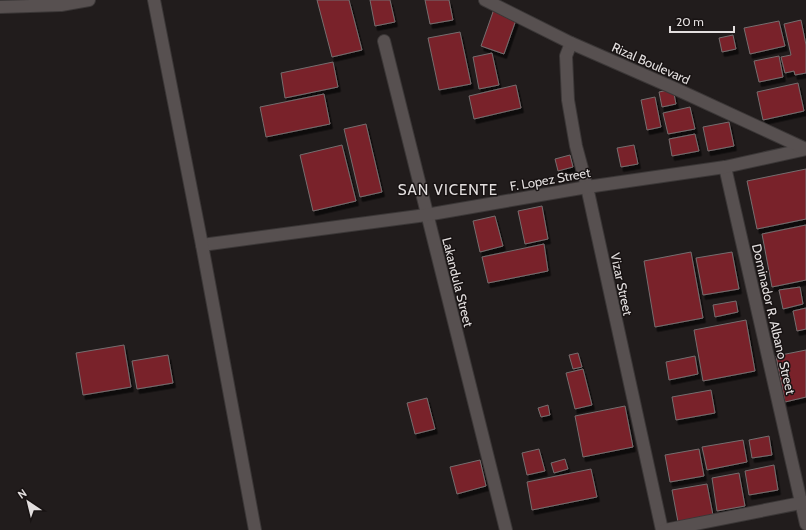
<svg xmlns="http://www.w3.org/2000/svg" width="806" height="530" viewBox="0 0 806 530" font-family="Cabin,sans-serif">
	<style>
		.building { fill: #79212c; stroke: #756e6e; filter: url(#shadow) }
		.lines { fill: none; stroke-linecap: round; stroke-linejoin: round }
		.street-casing { stroke: #3b3737; stroke-width: 14 }
		.secondary-casing { stroke: #3b3737; stroke-width: 14 }
		.street { stroke: #575050; stroke-width: 12 }
		.secondary { stroke: #575050; stroke-width: 12 }
		.labels { text-anchor: middle; stroke-width: 3; stroke-linejoin: round; paint-order: stroke }
		.street-label { font-size: 13px; fill: #e3dfdf; stroke: #181313 }
		.quarter-label { font-size: 15px; letter-spacing: 1px; fill: #e3dfdf; stroke: #181313 }
	</style>
	<defs>
		<filter id="shadow"><feDropShadow dx="2.5" dy="4.5" stdDeviation="0" flood-color="#0009"/></filter>
	</defs>
	<rect width="100%" height="100%" fill="#211c1c"/>
	<g class="building">
		<path d="M317 0H349L362 50 332 57Z"/>
		<path d="M370 0H390L395 22 375 26Z"/>
		<path d="M425 0H449L453 20 430 24Z"/>
		<path d="M494 9 517 17 504 54 481 46Z"/>
		<path d="M801 20 806 45V73L795 75 794 71 785 73 781 57 791 55 784 24Z"/>
		<path d="M779 21 785 46 750 54 744 28Z"/>
		<path d="M460 32 471 84 439 90 428 38Z"/>
		<path d="M733 35 736 49 722 52 719 38Z"/>
		<path d="M492 53 499 85 479 89 473 57Z"/>
		<path d="M779 56 783 77 759 82 754 61Z"/>
		<path d="M333 62 338 87 285 98 281 73Z"/>
		<path d="M798 83 804 111 763 120 757 92Z"/>
		<path d="M516 85 521 108 474 119 469 96Z"/>
		<path d="M673 89 676 104 662 107 659 92Z"/>
		<path d="M324 94 330 124 266 137 260 107Z"/>
		<path d="M655 97 661 127 647 130 641 100Z"/>
		<path d="M690 107 695 129 668 134 663 113Z"/>
		<path d="M729 122 734 146 708 151 703 127Z"/>
		<path d="M366 124 382 192 360 197 344 129Z"/>
		<path d="M695 134 699 151 672 156 669 139Z"/>
		<path d="M342 145 356 201 313 211 300 155Z"/>
		<path d="M634 145 638 164 621 167 617 148Z"/>
		<path d="M570 155 573 167 558 171 555 159Z"/>
		<path d="M806 169V219L757 229 747 181Z"/>
		<path d="M542 206 548 239 525 244 518 211Z"/>
		<path d="M495 216 503 246 480 252 473 221Z"/>
		<path d="M806 225V280L772 287 762 234Z"/>
		<path d="M544 244 548 271 488 283 482 257Z"/>
		<path d="M691 252 703 318 655 327 644 261Z"/>
		<path d="M732 252 739 289 703 295 696 258Z"/>
		<path d="M800 287 803 304 783 309 779 290Z"/>
		<path d="M736 301 738 312 715 317 713 305Z"/>
		<path d="M806 308V329L797 331 793 311Z"/>
		<path d="M746 320 755 371 703 381 694 330Z"/>
		<path d="M124 345 131 387 83 395 76 353Z"/>
		<path d="M806 350V397L785 402 776 356Z"/>
		<path d="M578 353 582 367 573 369 569 355Z"/>
		<path d="M168 355 173 383 137 389 132 361Z"/>
		<path d="M695 356 698 374 669 380 666 362Z"/>
		<path d="M583 369 592 405 575 409 566 373Z"/>
		<path d="M711 390 715 413 676 420 672 397Z"/>
		<path d="M427 398 435 429 415 434 407 403Z"/>
		<path d="M548 405 550 415 541 417 538 408Z"/>
		<path d="M625 406 633 447 583 457 575 416Z"/>
		<path d="M769 436 772 455 752 458 749 440Z"/>
		<path d="M743 440 747 462 707 470 702 447Z"/>
		<path d="M539 449 545 471 527 475 522 453Z"/>
		<path d="M699 449 704 476 670 482 665 455Z"/>
		<path d="M565 459 568 469 554 473 551 463Z"/>
		<path d="M480 460 486 486 457 494 450 467Z"/>
		<path d="M774 465 778 490 749 495 745 471Z"/>
		<path d="M591 469 597 497 532 510 527 482Z"/>
		<path d="M739 473 745 506 717 511 712 478Z"/>
		<path d="M707 484 713 515 678 522 672 490Z"/>
	</g>
	<g class="lines">
		<g class="street-casing">
			<g id="street">
				<path d="M0 7 61 5 89 0"/>
				<path d="M384 41 506 530"/>
				<path d="M571 43 566 56 568 100 576 146 587 187 662 530"/>
				<path d="M725 167 806 524"/>
				<path d="M202 245 426 215 587 187 725 167 806 149"/>
				<path d="M665 530 806 502"/>
			</g>
		</g>
		<g class="secondary-casing">
			<g id="secondary">
				<path d="M154 0 202 245 255 530"/>
				<path d="M485 0 571 43 676 89 806 149"/>
			</g>
		</g>
		<use href="#street" class="street"/>
		<use href="#secondary" class="secondary"/>
	</g>
	<g class="labels">
		<g class="street-label">
			<text transform="translate(651 63) rotate(24)" y="5">Rizal Boulevard</text>
			<text transform="translate(550 179) rotate(-10)" y="5">F. Lopez Street</text>
			<text transform="translate(458 282) rotate(76)" y="5">Lakandula Street</text>
			<text transform="translate(622 284) rotate(78)" y="5">Vizar Street</text>
			<text transform="translate(774 319) rotate(77)" y="5">Dominador R. Albano Street</text>
		</g>
		<g class="quarter-label">
			<text x="448" y="195">SAN VICENTE</text>
		</g>
	</g>
	<g transform="translate(28 502) rotate(325)" stroke="#181313" stroke-width="3" paint-order="stroke">
	<path d="M0-3L7 15L0 10L-7 15Z" fill="#e3dfdf"/>
	<text y="-6" font-size="11" font-weight="bold" text-anchor="middle" fill="#e3dfdf">N</text>
	</g>
	<path d="M670 26v6h64v-6" fill="none" stroke="#e3dfdf" stroke-width="2"/>
	<text x="676" y="26" font-size="12" fill="#e3dfdf" stroke="#181313" stroke-width="3" paint-order="stroke">20 m</text>
</svg>
